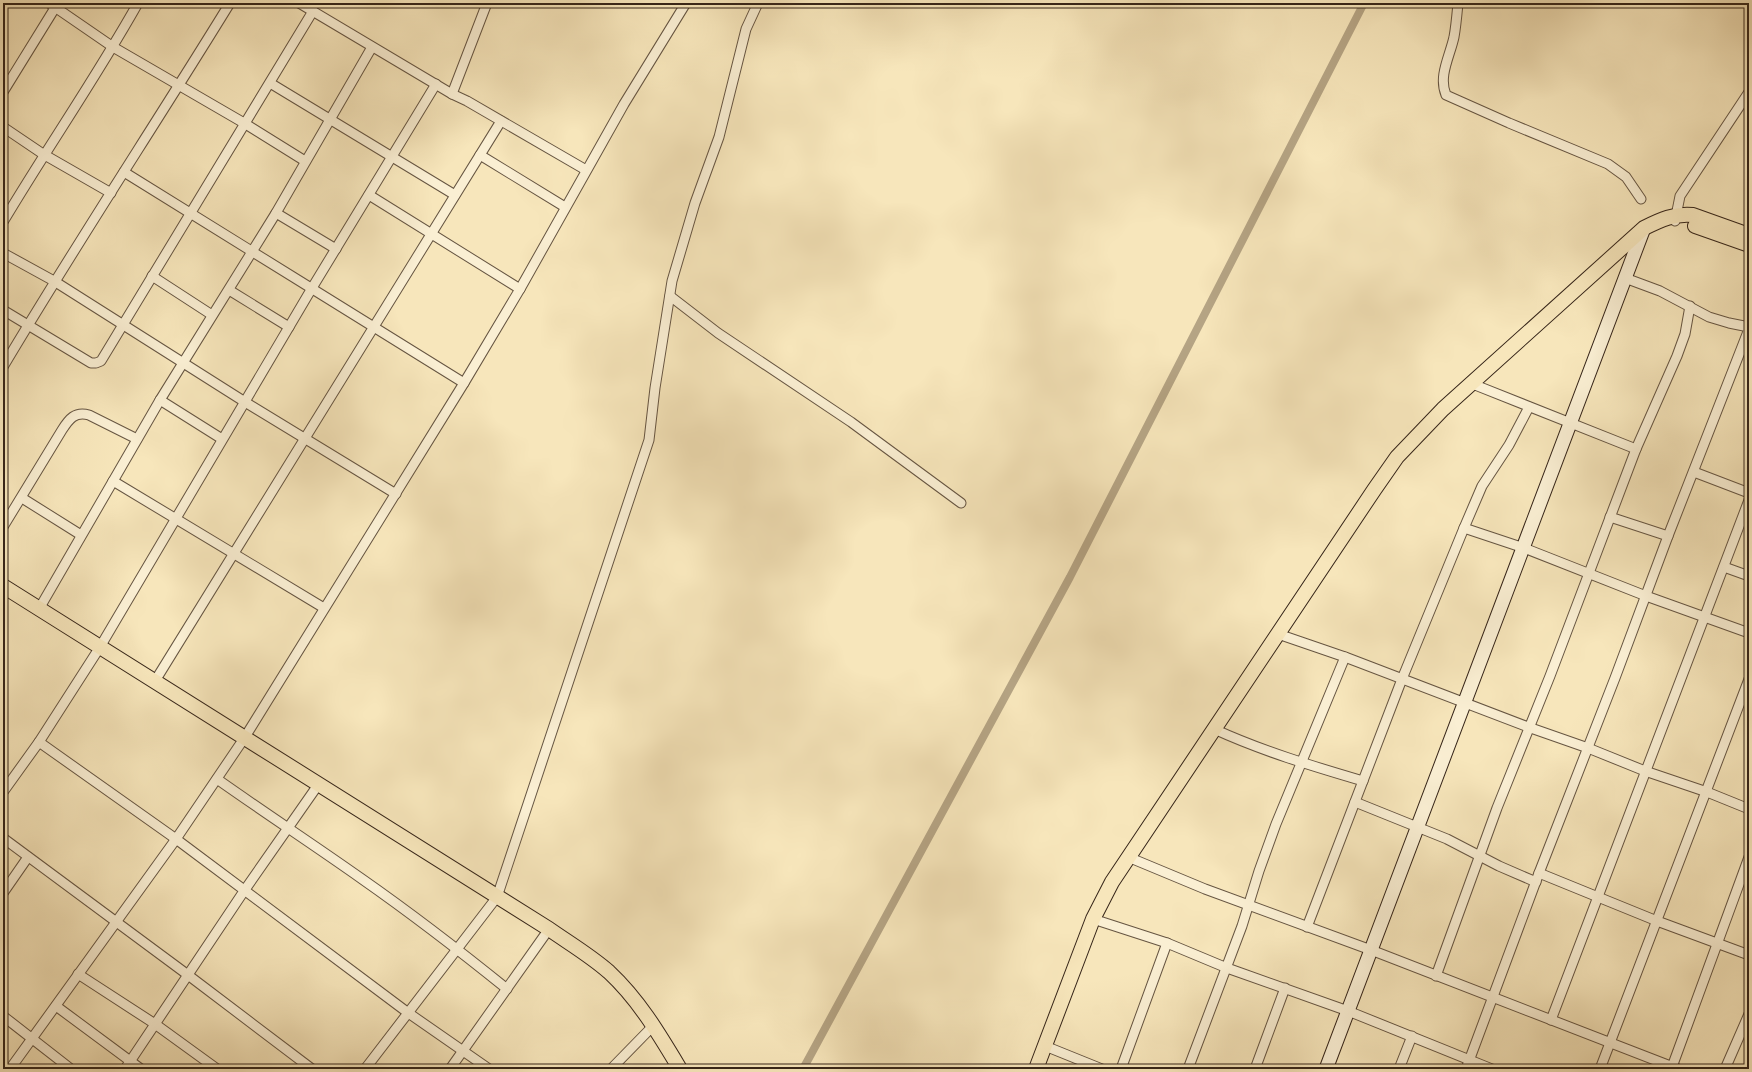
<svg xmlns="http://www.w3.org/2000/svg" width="1752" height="1072" viewBox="0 0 1752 1072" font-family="'Gentium Book Plus',serif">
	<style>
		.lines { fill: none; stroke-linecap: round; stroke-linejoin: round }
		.canal { stroke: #b5a484; stroke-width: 8 }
		.street-casing { stroke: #665542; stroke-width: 11 }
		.secondary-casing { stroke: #362519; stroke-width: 15 }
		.primary-casing { stroke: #362519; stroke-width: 16 }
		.street { stroke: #faefd3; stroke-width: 9 }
		.secondary { stroke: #faefd3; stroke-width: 13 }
		.primary { stroke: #f7e6bb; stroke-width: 14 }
	</style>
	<rect width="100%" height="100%" fill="#f7e6bb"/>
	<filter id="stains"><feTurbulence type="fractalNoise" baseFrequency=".005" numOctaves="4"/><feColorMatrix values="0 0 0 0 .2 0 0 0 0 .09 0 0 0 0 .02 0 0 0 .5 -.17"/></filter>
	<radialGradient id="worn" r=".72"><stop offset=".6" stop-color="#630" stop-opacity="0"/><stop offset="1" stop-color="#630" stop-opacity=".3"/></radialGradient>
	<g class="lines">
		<path class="canal" d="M803 1069 1070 577 1364 3"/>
		<g class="street-casing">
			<g id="street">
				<path d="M49 3 113 47 244 123 305 161"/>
				<path d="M299 3 452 94 467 101 586 170"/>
				<path d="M1458 3C1457 14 1456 26 1454 37 1450 56 1438 76 1446 95L1509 123 1608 164 1626 177 1641 199"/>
				<path d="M270 83 455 195"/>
				<path d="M3 92 58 3"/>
				<path d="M452 94 487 3"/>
				<path d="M3 127 43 154 111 193"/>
				<path d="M480 155 565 207"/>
				<path d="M124 172C237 243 351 312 464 383"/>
				<path d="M369 195 520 289"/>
				<path d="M276 213 336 249"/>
				<path d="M1675 221 1680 196 1749 92"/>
				<path d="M3 222C47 148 96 78 138 3"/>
				<path d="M3 253 54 281 245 402 396 494"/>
				<path d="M152 276 212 315"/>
				<path d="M1625 278 1660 291 1709 317 1729 323 1749 327"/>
				<path d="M229 290 289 327"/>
				<path d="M670 296 718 333 851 422 961 503"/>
				<path d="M3 310 91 363H96L101 361 313 11"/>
				<path d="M3 367C76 244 155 125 230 3"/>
				<path d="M1470 383 1636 449"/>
				<path d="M160 400 222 439"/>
				<path d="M1694 472 1749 493"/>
				<path d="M113 481 324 608"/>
				<path d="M22 498 81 535"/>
				<path d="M1610 517 1668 536"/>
				<path d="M3 527 62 430C69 419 75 411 89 415L137 439"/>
				<path d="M1464 528 1524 548 1646 596 1749 633"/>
				<path d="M1724 567 1749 576"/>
				<path d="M39 609 160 400 276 213 372 47"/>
				<path d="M1278 634 1345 657 1528 727 1588 748 1645 771 1707 792 1749 809"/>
				<path d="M155 681 501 121"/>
				<path d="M1214 729C1262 751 1312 766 1363 781"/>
				<path d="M39 742 176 839 407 1012 489 1069"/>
				<path d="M217 779C265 813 314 845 362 879 412 914 460 951 507 989"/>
				<path d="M3 792 39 742 100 647 312 288 436 84"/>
				<path d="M1355 802 1447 839 1499 866 1536 882"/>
				<path d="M3 838 188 975 312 1069"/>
				<path d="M1128 857 1205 889 1371 950 1678 1069"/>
				<path d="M1539 873 1657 921 1749 955"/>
				<path d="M3 893 28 857"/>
				<path d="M1093 919 1167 943 1227 968 1348 1011 1492 1069"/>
				<path d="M1307 927 1402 679 1464 528 1482 486 1509 445 1529 407"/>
				<path d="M78 974 155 1024 217 1069"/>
				<path d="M1436 976 1497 808 1550 676 1636 449 1677 356 1685 334 1690 306"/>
				<path d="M56 1006 141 1069"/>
				<path d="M3 1016 71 1069"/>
				<path d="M1551 1020 1749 500"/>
				<path d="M1045 1046 1102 1069"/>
				<path d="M1672 1067 1749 857"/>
				<path d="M10 1069 176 839 245 737 464 383 520 289 624 104 686 3"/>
				<path d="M125 1069 244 891 318 785"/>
				<path d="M365 1069 497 897 649 440 655 388 672 281 695 203 719 137 746 29 758 3"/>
				<path d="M450 1069 549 929"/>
				<path d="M611 1069 654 1025"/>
				<path d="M1121 1069 1167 943"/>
				<path d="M1188 1069 1242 926 1259 871 1276 824 1345 657"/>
				<path d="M1255 1069 1285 988"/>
				<path d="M1399 1069 1412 1036"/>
				<path d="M1466 1069 1539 873 1615 678 1668 536 1749 329"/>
				<path d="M1600 1069 1749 679"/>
				<path d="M1725 1069 1749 1014"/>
			</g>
		</g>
		<g class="secondary-casing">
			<path id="secondary" d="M1326 1069 1644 228"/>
		</g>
		<g class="primary-casing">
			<g id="primary">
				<path d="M1695 226 1749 245"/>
				<path d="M3 586 549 929C569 943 591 956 609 972 639 1000 659 1034 680 1069"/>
				<path d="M1036 1069 1093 919 1112 882 1374 490 1397 457 1443 409 1644 228C1660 220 1675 213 1693 215L1749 235"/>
			</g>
		</g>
		<use href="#street" class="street"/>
		<use href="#secondary" class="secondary"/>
		<use href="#primary" class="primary"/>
	</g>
	<rect width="1752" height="1072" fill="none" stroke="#f7e6bb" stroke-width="16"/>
	<rect x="4" y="4" width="1744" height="1064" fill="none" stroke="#362519" stroke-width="2"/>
	<rect x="8" y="8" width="1736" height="1056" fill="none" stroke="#362519"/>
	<rect width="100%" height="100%" filter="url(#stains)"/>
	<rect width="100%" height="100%" fill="url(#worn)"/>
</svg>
